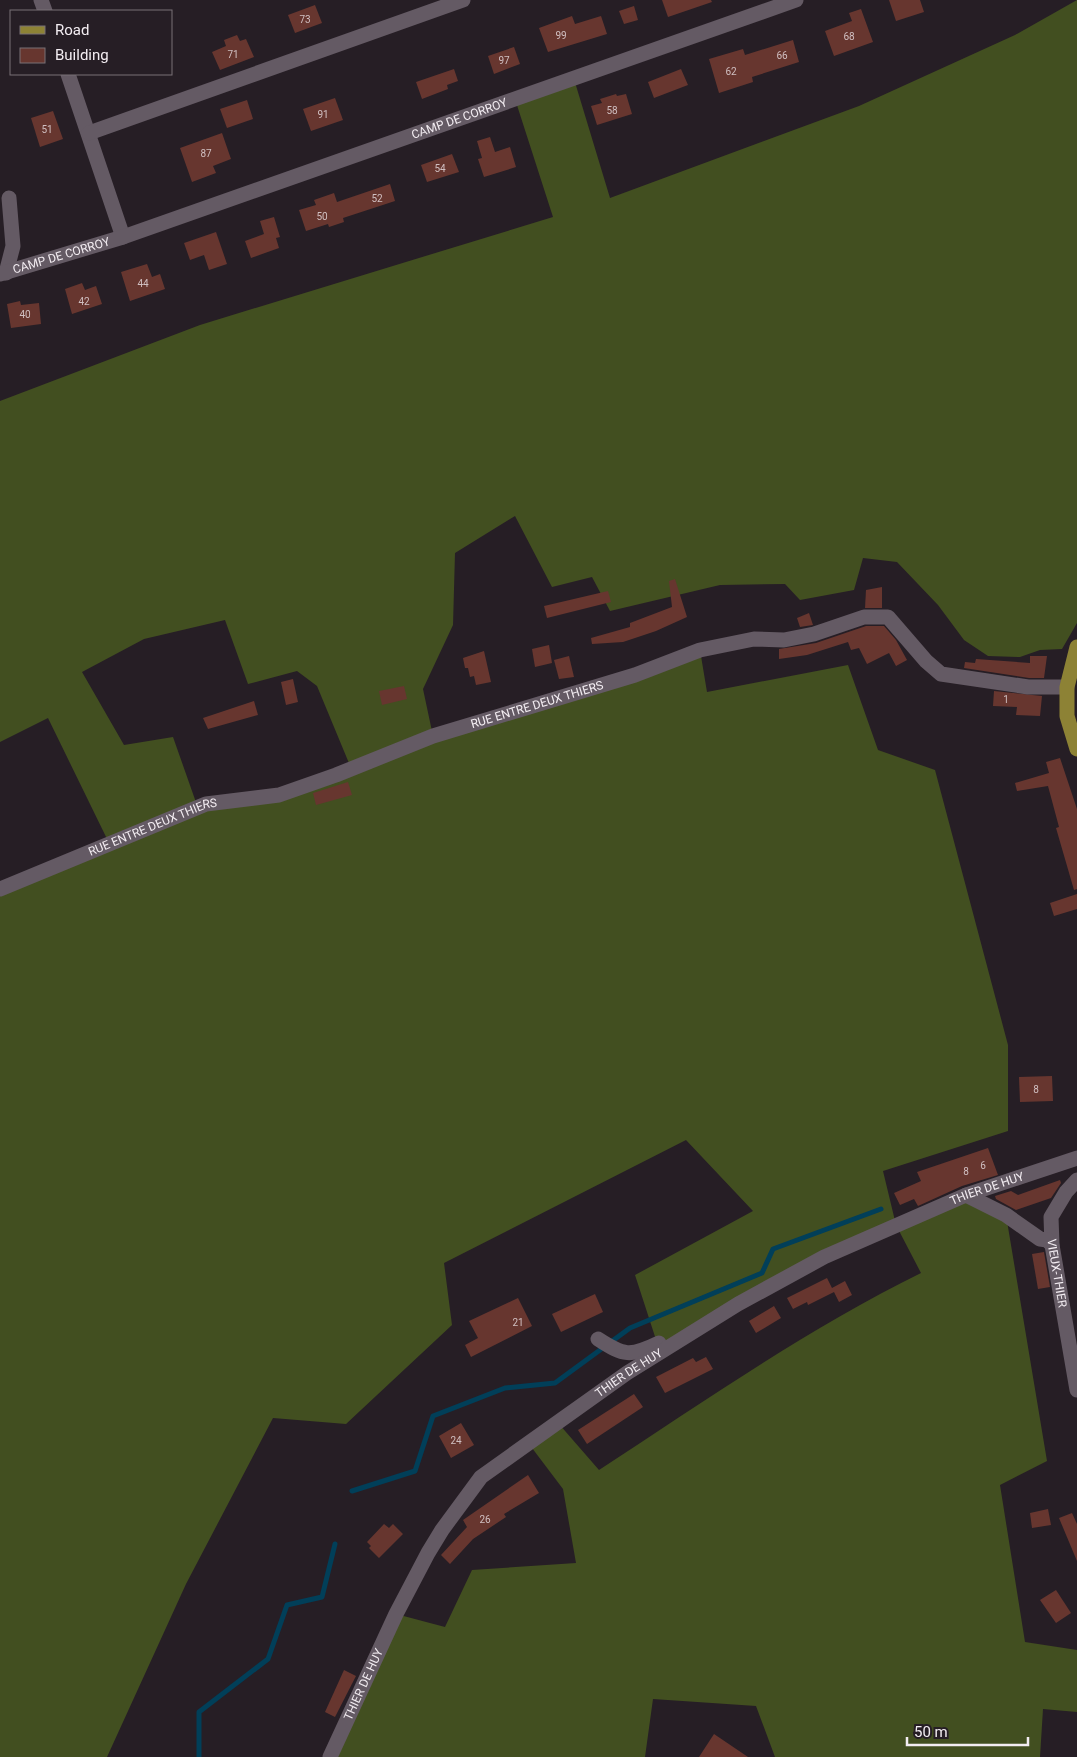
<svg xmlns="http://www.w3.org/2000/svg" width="1077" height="1757" viewBox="0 0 1077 1757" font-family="Roboto,sans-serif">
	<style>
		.forest { fill: #424f20; fill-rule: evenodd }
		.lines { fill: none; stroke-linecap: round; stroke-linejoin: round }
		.stream { stroke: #013f59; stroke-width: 5 }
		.building { fill: #67362f }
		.minor { stroke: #645a64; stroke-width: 15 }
		.major { stroke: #8d8235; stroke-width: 15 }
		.labels { text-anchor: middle; stroke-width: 5; stroke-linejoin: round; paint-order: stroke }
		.number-label { font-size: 10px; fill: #d0bfc1 }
		.street-label { font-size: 12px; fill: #f3edf2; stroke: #261e25 }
	</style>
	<rect width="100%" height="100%" fill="#261e25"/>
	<path class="forest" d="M1077 0V623L1062 649 1040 650 1020 657 988 656 964 640 938 605 897 562 863 558 854 590 800 600 785 584 720 585 610 611 592 577 552 587 515 516 455 553 453 625 423 689 433 736 700 650 707 692 848 665 878 750 935 770 1008 1045V1131L883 1171 896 1225 966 1195 1006 1215 1047 1461 1000 1485 1025 1642 1077 1650V1712L1043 1709 1040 1757H775L756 1706 653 1699 645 1757H330L396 1614 445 1627 472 1570 576 1563 563 1489 529 1444 559 1424 599 1470C703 1402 809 1328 921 1273L896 1225 660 1352 635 1275 753 1211 686 1140 444 1263 452 1325 346 1424 273 1418 186 1584 107 1757H0V889L109 843 48 718 0 742V401L200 325 553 217 515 99 574 79 610 198 859 106 1015 35ZM225 620 248 684 297 671 317 686 351 768 279 795 198 808 173 737 124 745 82 672 144 639Z"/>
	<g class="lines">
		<g class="stream">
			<path d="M352 1491 415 1471 433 1416 505 1388 555 1383 630 1328 762 1273 773 1249 881 1209"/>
			<path d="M199 1757V1712L268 1659 287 1605 322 1597 335 1544"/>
		</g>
	</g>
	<g class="building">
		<path d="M662 0H711L712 2 668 17Z"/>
		<path d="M889 0H920L924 12 896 21Z"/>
		<path d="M315 5 322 23 295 33 288 15Z"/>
		<path d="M634 6 638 20 624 24 619 11Z"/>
		<path d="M861 9 873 42 834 56 825 31 852 21 849 13Z"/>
		<path d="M572 16 575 24 601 16 607 34 548 52 539 28Z"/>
		<path d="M237 35 240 41 246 39 254 57 220 70 212 52 226 46 224 40Z"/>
		<path d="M793 40 799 62 752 77 753 82 719 93 709 59 743 49 745 55Z"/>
		<path d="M514 47 520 64 494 74 488 56Z"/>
		<path d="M454 69 458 81 447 85 448 89 422 99 416 82Z"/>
		<path d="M681 69 688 85 654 98 648 82Z"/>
		<path d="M616 94 617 96 626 94 632 114 597 125 591 106 602 103 600 99Z"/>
		<path d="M335 98 343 120 311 131 303 109Z"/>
		<path d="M247 100 253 119 227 128 220 109Z"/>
		<path d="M53 111 63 139 40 147 31 118Z"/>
		<path d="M222 133 231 159 213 166 216 173 192 182 180 148Z"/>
		<path d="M490 137 495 152 510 147 516 167 484 177 478 159 482 158 477 141Z"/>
		<path d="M452 154 459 172 427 182 421 165Z"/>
		<path d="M390 184 395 201 343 218 344 222 329 227 328 224 306 231 299 210 316 205 314 200 334 193 337 202Z"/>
		<path d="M274 217 280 237 276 238 279 248 251 258 245 241 264 234 260 221Z"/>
		<path d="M216 232 227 264 209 270 204 255 190 260 184 243Z"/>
		<path d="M147 264 152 277 160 274 165 289 130 301 121 272Z"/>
		<path d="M82 283 85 290 96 286 102 304 72 314 65 289Z"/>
		<path d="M20 301 21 305 39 303 41 324 11 328 7 304Z"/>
		<path d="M675 579 687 617 656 631 623 642 592 644 591 638 630 627V623L672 607 669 581Z"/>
		<path d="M882 587V608H865L866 590Z"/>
		<path d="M608 591 611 602 547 618 544 606Z"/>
		<path d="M809 613 813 625 800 627 797 618Z"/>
		<path d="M866 626H884L896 640 907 660 896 666 889 653 867 664 859 648 851 650 848 642 807 655 779 659V649L816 643Z"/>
		<path d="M549 645 552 663 535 667 532 649Z"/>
		<path d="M484 651 491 682 476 685 474 676 470 677 468 668H465L463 658Z"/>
		<path d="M569 656 574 677 559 679 554 660Z"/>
		<path d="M1030 656H1047L1044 678H1029L964 668 965 662 975 663 976 659 1030 663Z"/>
		<path d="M293 679 298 702 286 705 281 682Z"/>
		<path d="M404 686 407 699 382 705 379 691Z"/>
		<path d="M994 691 1042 696 1040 716 1016 715 1017 707 993 706Z"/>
		<path d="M254 701 258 715 208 729 203 718Z"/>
		<path d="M1060 758 1077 809V889L1074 890 1056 828 1059 827 1048 786 1017 791 1015 783 1049 773 1046 762Z"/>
		<path d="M348 782 352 795 316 805 313 793Z"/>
		<path d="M1077 894V909L1054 916 1050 903Z"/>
		<path d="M1052 1076 1053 1101 1020 1102 1019 1077Z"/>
		<path d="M988 1148 998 1175 962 1186 918 1206 914 1199 900 1205 894 1193 921 1181 917 1172Z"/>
		<path d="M1060 1180 1061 1183 1051 1198 1016 1210 996 1199 995 1196 1011 1191 1018 1195Z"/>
		<path d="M1044 1252 1050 1287 1038 1289 1032 1254Z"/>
		<path d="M827 1278 832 1288 845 1281 852 1295 839 1302 834 1292 808 1305 807 1302 793 1309 787 1298Z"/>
		<path d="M595 1294 603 1312 561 1332 552 1314Z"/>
		<path d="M518 1298 532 1326 471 1357 465 1345 478 1338 469 1321Z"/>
		<path d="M774 1306 781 1318 756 1333 749 1321Z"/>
		<path d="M706 1357 713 1369 665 1393 656 1377 693 1358 696 1362Z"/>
		<path d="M634 1394 643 1407 587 1444 578 1430Z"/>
		<path d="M461 1423 474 1445 451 1458 439 1436Z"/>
		<path d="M528 1475 539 1493 504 1514 506 1517 473 1539 450 1564 441 1555 467 1527 463 1520Z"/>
		<path d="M1048 1509 1051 1525 1032 1528 1030 1513Z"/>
		<path d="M1072 1513 1077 1524V1561L1059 1518Z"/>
		<path d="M384 1524 389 1528 393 1524 403 1534 379 1558 369 1548 371 1546 367 1542Z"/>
		<path d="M1056 1590 1071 1613 1056 1623 1040 1600Z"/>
		<path d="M344 1670 356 1676 335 1717 325 1712Z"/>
		<path d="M714 1734 748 1757H699Z"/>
	</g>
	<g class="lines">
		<g class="minor">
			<path d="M41 0 45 11"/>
			<path d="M68 74 123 237"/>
			<path d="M89 133 463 0"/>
			<path d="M6 273 13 246 9 198"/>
			<path id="s1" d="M0 274 123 237 796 0"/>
			<path id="s2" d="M0 889 206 804 279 795 336 775 433 736 635 675 700 650 754 639 784 640 814 634 864 617H888L926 661 941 674 1028 687H1067"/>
			<path id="s3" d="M1077 1180 1066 1192 1051 1217 1052 1245 1077 1390"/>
			<path d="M966 1195 1006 1215 1040 1239 1047 1240 1052 1245"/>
			<path d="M598 1339C624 1356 630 1357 659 1343"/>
			<path id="s4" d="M330 1757 396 1614 428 1553 442 1530 481 1477 627 1373 738 1304 824 1257 966 1195 1077 1158"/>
		</g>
		<path class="major" d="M1077 647 1067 687V716L1077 749"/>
	</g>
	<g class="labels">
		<g class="number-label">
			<text x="305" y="23">73</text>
			<text x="561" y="39">99</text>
			<text x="849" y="40">68</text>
			<text x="233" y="58">71</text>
			<text x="782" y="59">66</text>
			<text x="504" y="64">97</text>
			<text x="731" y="75">62</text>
			<text x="612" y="114">58</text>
			<text x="323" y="118">91</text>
			<text x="47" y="133">51</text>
			<text x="206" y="157">87</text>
			<text x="440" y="172">54</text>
			<text x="377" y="202">52</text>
			<text x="322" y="220">50</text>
			<text x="143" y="287">44</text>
			<text x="84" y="305">42</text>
			<text x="25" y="318">40</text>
			<text x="1006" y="703">1</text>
			<text x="1036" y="1093">8</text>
			<text x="983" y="1169">6</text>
			<text x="966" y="1175">8</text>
			<text x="518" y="1326">21</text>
			<text x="456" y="1444">24</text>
			<text x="485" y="1523">26</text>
		</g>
		<g class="street-label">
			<text dy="4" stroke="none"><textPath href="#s1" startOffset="485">CAMP DE CORROY</textPath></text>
			<text dy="4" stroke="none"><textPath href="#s1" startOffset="64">CAMP DE CORROY</textPath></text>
			<text dy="4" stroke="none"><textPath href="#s2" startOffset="570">RUE ENTRE DEUX THIERS</textPath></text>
			<text dy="4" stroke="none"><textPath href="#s2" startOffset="165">RUE ENTRE DEUX THIERS</textPath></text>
			<text dy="4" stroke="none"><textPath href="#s4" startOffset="904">THIER DE HUY</textPath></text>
			<text dy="4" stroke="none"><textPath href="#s3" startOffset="102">VIEUX-THIER</textPath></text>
			<text dy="4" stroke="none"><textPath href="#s4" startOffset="500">THIER DE HUY</textPath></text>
			<text dy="4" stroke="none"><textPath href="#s4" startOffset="80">THIER DE HUY</textPath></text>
		</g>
	</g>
	<rect x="10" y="10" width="162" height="65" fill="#261e25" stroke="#787177"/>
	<rect x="20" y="26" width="25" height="8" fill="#8d8235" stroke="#787177"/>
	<text x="55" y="35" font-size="15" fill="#f3edf2">Road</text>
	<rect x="20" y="48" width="25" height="15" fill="#67362f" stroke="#787177"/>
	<text x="55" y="60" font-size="15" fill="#f3edf2">Building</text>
	<path d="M907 1737v8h121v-8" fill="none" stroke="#f3edf2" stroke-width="2.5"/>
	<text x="914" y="1737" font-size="15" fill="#f3edf2" stroke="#261e25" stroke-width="4" paint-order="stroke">50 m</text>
</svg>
